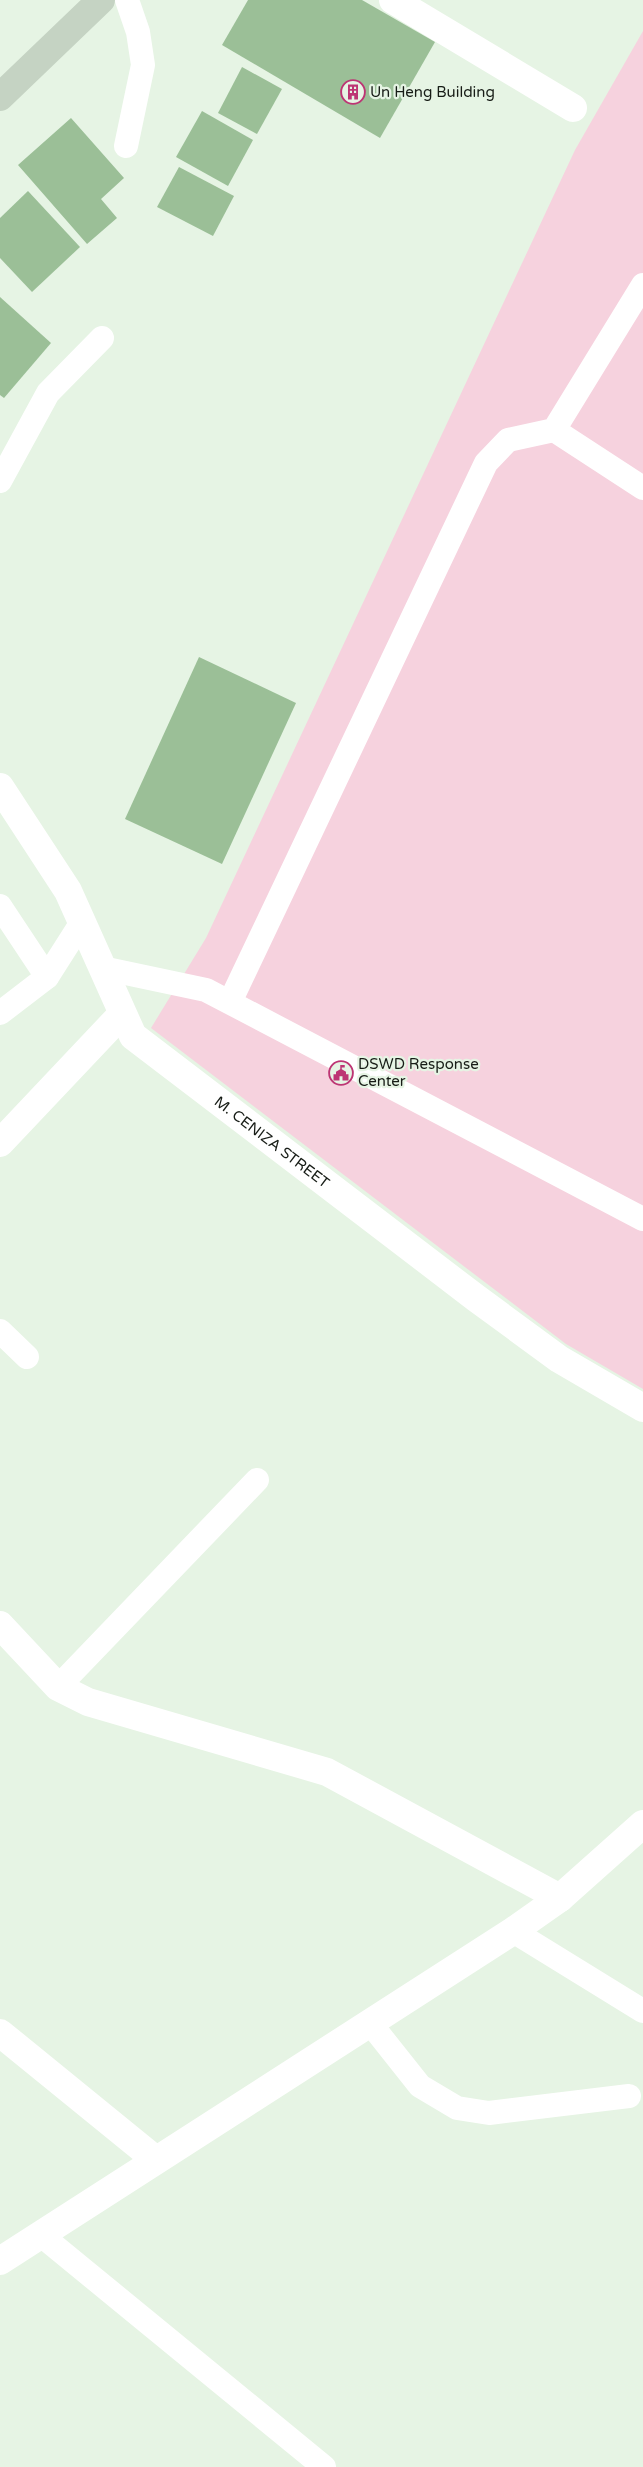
<svg xmlns="http://www.w3.org/2000/svg" width="643" height="2467" viewBox="0 0 643 2467" font-family="'Varela Round',sans-serif">
	<style>
		.green { fill: #f6d2de }
		.building { fill: #9bbf97 }
		.lines { fill: none; stroke-linecap: round; stroke-linejoin: round }
		.lane { stroke: #fff; stroke-width: 24 }
		.street { stroke: #fff; stroke-width: 28 }
		.secondary { stroke: #c5d3c3; stroke-width: 28 }
		.labels { text-anchor: middle; stroke-width: 4.5; stroke-linejoin: round; paint-order: stroke }
		.poi-label { font-size: 15px; fill: #171c16; stroke: #e6f4e4; text-anchor: start }
		.street-label { font-size: 15px; fill: #171c16; stroke: #e6f4e4 }
	</style>
	<rect width="100%" height="100%" fill="#e6f4e4"/>
	<path class="green" d="M643 31V1389L566 1344 151 1028 206 938 575 150Z"/>
	<g class="building">
		<path d="M248 0H362L435 42 380 138 222 45Z"/>
		<path d="M242 67 282 89 257 134 218 113Z"/>
		<path d="M202 111 253 140 228 186 176 157Z"/>
		<path d="M71 118 124 178 101 199 117 218 87 244 18 165Z"/>
		<path d="M179 167 234 196 213 236 157 207Z"/>
		<path d="M28 191 80 247 32 292 0 258V218Z"/>
		<path d="M0 297 51 343 4 398 0 395Z"/>
		<path d="M199 657 296 703 222 864 125 819Z"/>
	</g>
	<g class="lines">
		<g class="lane">
			<path d="M126 146 143 65 138 32 127 0"/>
			<path d="M554 430 643 488"/>
			<path d="M0 481 48 393 102 338"/>
			<path d="M0 906 47 977 82 922"/>
			<path d="M102 968 206 990 643 1219"/>
			<path d="M230 1002 486 463 508 440 554 430 643 285"/>
			<path d="M0 1013 47 977"/>
			<path d="M0 1331 27 1357"/>
			<path d="M58 1687 257 1480"/>
			<path d="M513 1931 643 2011"/>
			<path d="M370 2023 420 2086 457 2108 489 2113 629 2096"/>
			<path d="M41 2235 324 2467"/>
		</g>
		<g class="street">
			<path d="M393 0 573 108"/>
			<path id="s1" d="M0 787 68 891 133 1036 476 1298 559 1359 643 1408"/>
			<path d="M0 1143 122 1014"/>
			<path d="M0 1625 58 1687 88 1702 327 1772 560 1898"/>
			<path d="M0 2033 156 2160"/>
			<path d="M0 2261 513 1931 560 1898 643 1824"/>
		</g>
		<path class="secondary" d="M0 97 101 0"/>
	</g>
	<defs>
		<g id="building-ring" transform="scale(1.25)"><circle r="9.5" fill="#e6f4e4" stroke="#bd3574" stroke-width="1.5"/><path d="M-4-6H4V6H1V3H-1V6H-4ZM-2.5-4.3h1.7v1.8h-1.7ZM.8-4.3h1.7v1.8H.8ZM-2.5-1h1.7V.8h-1.7ZM.8-1h1.7V.8H.8Z" fill="#bd3574"/></g>
		<g id="civic-ring" transform="scale(1.25)"><circle r="9.5" fill="#e6f4e4" stroke="#bd3574" stroke-width="1.5"/><path d="M-.6-6.5H3V-4.5H.6V-3L4-1V1h2V6H-6V1h2V-1L-.6-3ZM-1.2 2.5V6h2.4V2.5Z" fill="#bd3574"/></g>
	</defs>
	<g fill-rule="evenodd">
		<use href="#building-ring" x="353" y="92"/>
		<use href="#civic-ring" x="341" y="1073"/>
	</g>
	<g class="labels">
		<g class="poi-label">
			<text x="370" y="97">Un Heng Building</text>
			<text x="358" y="1069">DSWD Response<tspan x="358" dy="17">Center</tspan></text>
		</g>
		<g class="street-label">
			<text dy="5" stroke="none"><textPath href="#s1" startOffset="458">M. CENIZA STREET</textPath></text>
		</g>
	</g>
</svg>
